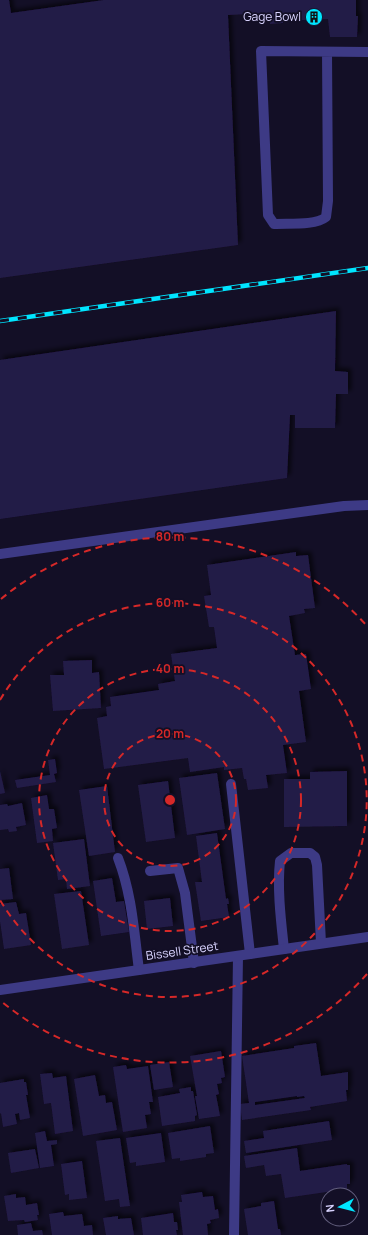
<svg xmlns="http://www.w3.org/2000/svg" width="368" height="1235" viewBox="0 0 368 1235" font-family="Manrope,sans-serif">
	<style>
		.building { fill: #241b47; fill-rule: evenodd; filter: url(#shadow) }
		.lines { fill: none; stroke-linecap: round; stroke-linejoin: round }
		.service { stroke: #3d3a85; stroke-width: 10 }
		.minor { stroke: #3d3a85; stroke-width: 10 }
		.rail-casing { stroke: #00e5ff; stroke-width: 4.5 }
		.rail { stroke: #130f26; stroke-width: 3; stroke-dasharray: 9; stroke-linecap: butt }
		.ring { fill: none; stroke: #d62828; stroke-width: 2; stroke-dasharray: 7 5 }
		.labels { text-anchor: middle; stroke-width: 3.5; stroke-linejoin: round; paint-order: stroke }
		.poi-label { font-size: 12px; fill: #d9d4ff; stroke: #130f26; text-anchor: end }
		.street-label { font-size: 12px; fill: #d9d4ff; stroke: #130f26 }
		.centre { fill: #d62828; stroke: #130f26; stroke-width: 2 }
		.ring-label { font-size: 12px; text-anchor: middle; font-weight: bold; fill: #d62828; stroke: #130f26; stroke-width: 3.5; stroke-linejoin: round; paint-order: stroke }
	</style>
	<defs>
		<filter id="shadow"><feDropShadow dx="3.5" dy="-3.5" stdDeviation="2" flood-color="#0009"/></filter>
	</defs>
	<rect width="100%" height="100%" fill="#130f26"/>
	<g class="building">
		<path d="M0 0H9L11 13 104 0H356V16H358L357 37H330L328 19 283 21V23L270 24 269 13 228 15 238 245 0 278Z"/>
		<path d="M336 311 335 371 348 372V394H336L335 428H295V415H290L287 478 0 519V360Z"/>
		<path d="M296 552V556L308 555 315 608 304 609 305 613 289 616 295 655 306 654 311 689 299 691 306 742 283 745 287 773 266 775 268 788 248 790 246 779H244L242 768 224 770V767L190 772 188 758 104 769 97 718 107 716 106 707 111 706 110 697 159 690 158 684 175 681 171 654 217 648 214 627H209L204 596 211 595 207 565Z"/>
		<path d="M92 660V673L99 672 101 708 53 711 50 675H64L63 661Z"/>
		<path d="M55 759 57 773 54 774 56 782 17 788 15 780 50 775 48 760Z"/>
		<path d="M0 771 5 793 0 794Z"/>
		<path d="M347 771V826L284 827V779H310V772Z"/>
		<path d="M217 773 225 829 187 835 179 778Z"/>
		<path d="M168 781 175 838 146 842 138 785Z"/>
		<path d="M107 786 115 852 89 856 79 790Z"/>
		<path d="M47 795 49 809H54L57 828 52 829 53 841 37 843 31 798Z"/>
		<path d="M22 803 26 825 16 827 17 831 9 832 8 829 0 830V805L7 804 8 806Z"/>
		<path d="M217 833 226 899 228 898 229 904H227L229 917 201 921 195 882H202L196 836Z"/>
		<path d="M84 839 90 886 67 889 66 879 58 880 53 843Z"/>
		<path d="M9 868 13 899 0 900V869Z"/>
		<path d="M112 878 116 902 124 901 129 932 101 936 93 881Z"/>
		<path d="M81 891 89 945 62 949 54 894Z"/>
		<path d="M170 898 173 926 147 929 144 901Z"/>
		<path d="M16 902 19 914 26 913 31 945 4 949 0 921V904Z"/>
		<path d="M316 1043 321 1076 348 1072V1090H346L347 1101 310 1107 311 1110 242 1120 240 1104 249 1103 242 1056 294 1048V1046ZM297 1096V1097L304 1096 305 1098 255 1105V1102Z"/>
		<path d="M221 1051 225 1077 221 1078 222 1083 217 1084 219 1094 216 1095 220 1116 199 1119 195 1096H197L190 1056Z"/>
		<path d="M169 1062 173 1087 154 1090 150 1065Z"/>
		<path d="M126 1065 127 1069 148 1066 153 1102H149L151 1114 145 1115 147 1128 123 1132 113 1067Z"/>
		<path d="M52 1073 53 1078 66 1076 73 1131 55 1134 51 1103 44 1104 40 1074Z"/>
		<path d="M95 1075 99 1096 105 1095 106 1103 112 1102 117 1130 83 1136 74 1079Z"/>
		<path d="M24 1079V1082H26L28 1095H26L30 1118 20 1120 19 1113 15 1114 17 1124 3 1127 1 1113 0 1114V1083Z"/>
		<path d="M191 1087V1091H193L197 1115 195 1116V1121L162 1126 158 1097 180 1093 179 1089Z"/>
		<path d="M329 1121 332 1140 246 1153 244 1141 264 1138 263 1131Z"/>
		<path d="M210 1126 214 1153 206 1154V1157L180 1161V1158L172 1159 168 1133Z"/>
		<path d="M45 1131 47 1141 57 1140V1144L51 1145 54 1166 40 1168 35 1133Z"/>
		<path d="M161 1133 165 1162 136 1166V1162L130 1163 126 1138Z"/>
		<path d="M120 1138 130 1206 120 1207 119 1199 105 1201 96 1141Z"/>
		<path d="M297 1148 300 1171 347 1164V1165H350V1184H347V1189L285 1198 281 1174 266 1176 264 1165 246 1168 244 1156Z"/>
		<path d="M35 1149 39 1168 11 1173 8 1153Z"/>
		<path d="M82 1161 87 1198 69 1200V1194L65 1195 61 1164Z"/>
		<path d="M202 1192 203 1197 213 1196 215 1210 218 1209 219 1218 210 1220 211 1223 207 1224 208 1235H183L179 1202H182L181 1195Z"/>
		<path d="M16 1194V1198L25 1197 26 1205 37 1203 39 1215H37L38 1220 25 1222 24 1220 8 1221 4 1196Z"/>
		<path d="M274 1201 278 1229H280L281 1235H248L244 1209 261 1206V1203Z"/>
		<path d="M63 1212 64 1216 82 1214 84 1226 92 1225 93 1235H52L49 1214Z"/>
		<path d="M173 1213 174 1222H177L178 1230H176L177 1235H143L141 1218Z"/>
		<path d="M118 1216V1219L131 1218 134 1235H106L103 1218Z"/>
		<path d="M31 1223 33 1231 42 1230 43 1235H18L17 1225Z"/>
	</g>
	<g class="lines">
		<g class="service">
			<path d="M327 52 328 201 326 217C315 226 288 223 274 224L268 215 261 51 368 52"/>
			<path d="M0 554 344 506 368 505"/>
			<path d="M231 784 250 954"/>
			<path d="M118 858C132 894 134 932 139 970"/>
			<path d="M150 871 178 868 185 893 194 963"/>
			<path d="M284 949C281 921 277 889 280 861L291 853H310L315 857 317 865 321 943"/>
			<path d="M234 1235 238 956"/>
		</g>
		<path class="minor" d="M0 990 368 937"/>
		<g class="rail-casing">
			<path id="rail" d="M0 321 368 268"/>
		</g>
		<use href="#rail" class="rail"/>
	</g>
	<g class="ring">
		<circle cx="170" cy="800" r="66"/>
		<circle cx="170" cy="800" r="131"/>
		<path d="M0 700A197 197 0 1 1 0 900"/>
		<path d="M367 974A263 263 0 0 1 1 1001M1 599A263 263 0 0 1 367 626"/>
	</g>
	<defs>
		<g id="building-disc" transform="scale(0.9)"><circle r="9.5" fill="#00e5ff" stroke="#130f26"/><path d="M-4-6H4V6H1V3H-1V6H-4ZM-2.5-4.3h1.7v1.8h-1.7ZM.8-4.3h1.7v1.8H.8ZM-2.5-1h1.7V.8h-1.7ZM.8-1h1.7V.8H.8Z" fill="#111"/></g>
	</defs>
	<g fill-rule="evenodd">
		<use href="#building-disc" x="314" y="17"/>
	</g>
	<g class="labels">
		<g class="poi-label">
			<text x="301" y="21">Gage Bowl</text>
		</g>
		<g class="street-label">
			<text transform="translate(182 951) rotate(-8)" y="4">Bissell Street</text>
		</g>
	</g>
	<circle cx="170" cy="800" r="6" class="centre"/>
	<g class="ring-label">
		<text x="170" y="541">80 m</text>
		<text x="170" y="607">60 m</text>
		<text x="170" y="673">40 m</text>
		<text x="170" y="738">20 m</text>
	</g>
	<g transform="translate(340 1207) rotate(263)"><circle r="19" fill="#130f26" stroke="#625e7d"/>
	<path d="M0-3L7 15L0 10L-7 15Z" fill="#00e5ff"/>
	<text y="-6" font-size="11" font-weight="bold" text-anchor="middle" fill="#d9d4ff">N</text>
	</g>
</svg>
